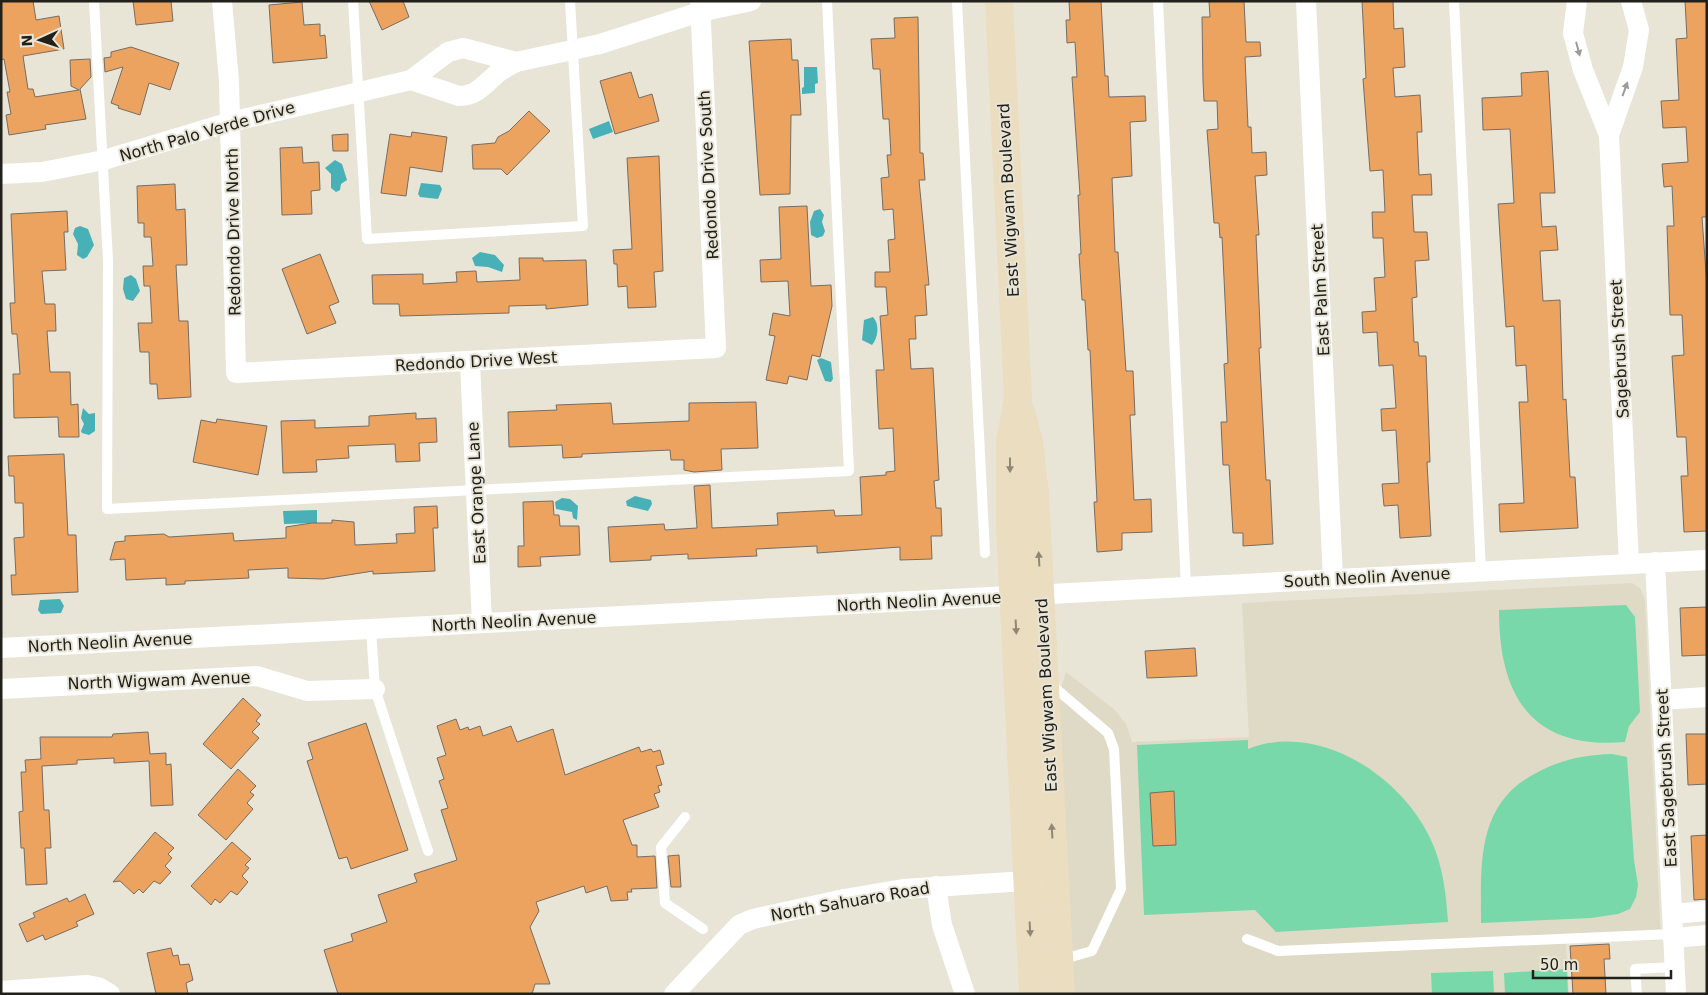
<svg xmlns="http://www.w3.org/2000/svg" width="1708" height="995" viewBox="0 0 1708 995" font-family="'DejaVu Sans',sans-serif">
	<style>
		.built { fill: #dfdac5 }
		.green { fill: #78d8aa }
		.water { fill: #47b1b7 }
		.building { fill: #eba35f; stroke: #776d63 }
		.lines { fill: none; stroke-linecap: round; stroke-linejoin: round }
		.lane { stroke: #fff; stroke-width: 10 }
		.street { stroke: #fff; stroke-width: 20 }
		.secondary { stroke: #eaddc0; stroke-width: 28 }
		.oneway { fill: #9b9b98 }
		.oneway2 { fill: #908876 }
		.labels { text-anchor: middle; stroke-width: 4; stroke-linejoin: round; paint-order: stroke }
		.street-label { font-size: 16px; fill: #21201b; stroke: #e8e5d7 }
	</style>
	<rect width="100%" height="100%" fill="#e8e5d7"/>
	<path class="built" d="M1632 583 1640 588 1645 600 1661 940 1566 943 1569 994H1072L1053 713 1066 672 1115 710 1126 724 1132 742 1249 737 1242 603Z"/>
	<g class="green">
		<path d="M1626 605 1635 617 1640 712 1629 726 1625 742C1532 750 1499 697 1499 610Z"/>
		<path d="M1248 740V749C1318 721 1402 776 1431 840 1443 866 1446 894 1448 922L1276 932 1255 910 1144 915 1137 745Z"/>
		<path d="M1612 754 1627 757 1634 860 1638 885 1636 897 1630 909 1618 914 1591 918 1481 923C1481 862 1476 803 1538 772 1563 759 1584 755 1612 754Z"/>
		<path d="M1567 969 1568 994H1505L1504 973Z"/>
		<path d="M1493 971 1494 994H1432L1431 973Z"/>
	</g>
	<g class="water">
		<path d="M804 67H817L818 83 815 84V93L802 94V88L804 87Z"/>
		<path d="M609 121 613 132 593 139 589 129Z"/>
		<path d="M335 160 342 164 347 180 341 184 340 190 336 192 331 188V174L325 168Z"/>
		<path d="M421 183 440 185 442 189 438 199 420 197 418 194Z"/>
		<path d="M820 209 824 215 822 222 825 231 823 236 817 238 811 235 810 222 814 211Z"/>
		<path d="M80 226 88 229 94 245 87 257 83 259 77 255 78 244 73 234 75 228Z"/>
		<path d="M480 252 495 255 504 265 502 272 488 267 475 266 472 258Z"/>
		<path d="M131 275 136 279 140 291 133 301 126 299 123 289 124 278Z"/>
		<path d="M873 317C880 324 878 338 872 345L862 340 864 320Z"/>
		<path d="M821 358 831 362 833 379 831 382 825 381 817 360Z"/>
		<path d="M83 408 89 414 95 413V431L89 435 82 433 81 431 84 424 81 418Z"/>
		<path d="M635 496 651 500 652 504 648 511 627 506 626 501Z"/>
		<path d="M562 498 570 499 578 506 577 520 573 518 572 512 556 509 555 502Z"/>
		<path d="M317 510V523L284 524 283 511Z"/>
		<path d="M60 599 64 606 61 613 41 614 38 610 40 600Z"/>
	</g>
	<g class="building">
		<path d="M1 1H33L36 20 59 16 64 49 23 56 28 89H33L35 97 79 90 71 86 70 60 90 59 91 77 80 89 86 119 45 125 46 129 9 135 6 115 11 114 7 92H10L4 59 1 60Z"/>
		<path d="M133 1H171L173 21 136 25Z"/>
		<path d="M369 1H403L409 17 382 30Z"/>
		<path d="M1069 1H1101L1105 76H1108L1109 97 1145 96 1146 121 1130 122 1132 176 1112 178 1115 252H1118L1126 371H1133L1135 415H1130L1134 500 1151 499 1152 532 1122 533V550L1097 552 1094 502H1097L1090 350H1088L1085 300H1082L1079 254H1081L1078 195H1080L1072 77H1077L1075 42 1067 43 1066 20H1070Z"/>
		<path d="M1209 1H1244L1246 42H1260L1261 56 1245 57 1248 127H1251L1252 153 1266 152 1267 175 1255 176 1259 235H1256L1261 348H1259L1266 480H1270L1273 544 1243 546V533H1233L1229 465H1223L1221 422H1227L1224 364 1228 363 1224 278 1222 237 1220 238 1219 223H1214L1207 130 1218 129 1217 101H1204L1203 81 1202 17H1210Z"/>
		<path d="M1362 1H1393L1394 29 1403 28 1405 67 1393 68 1395 97 1420 95 1422 132H1417L1419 175 1431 174 1432 195H1412L1414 232H1427L1429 260 1415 261 1417 297 1412 298 1414 342H1418L1419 356H1426L1430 462H1427L1431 536 1400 538 1398 505 1384 506 1382 484 1399 483 1396 430 1382 431 1381 409 1396 408 1393 365 1379 366 1377 332 1363 333 1362 312 1376 311 1374 278 1385 277 1383 238H1373L1372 212H1385L1383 170 1370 171 1363 79 1366 78Z"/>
		<path d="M1685 1H1707V217H1702L1707 287V531L1684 532 1681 476H1688L1686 437H1677L1672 356 1684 355 1682 315H1670L1667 226H1674L1672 186 1664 187 1662 164 1688 162 1686 127 1663 128 1661 101 1679 100 1676 39 1687 38Z"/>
		<path d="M302 2 304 25 320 24V36L325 35 327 58 273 63 269 5Z"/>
		<path d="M918 17 920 153H923L925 180H919L929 285H925L927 315 915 316 916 339H909L911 369 933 368 939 480 934 481 936 508H941L942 536H931L932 559 900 560V547L817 553V546L756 549 757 556 688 559V554L651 556V560L610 562 608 527 664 524 665 530 697 528 694 486 710 485 712 528 778 525 777 513 834 510 835 516 862 515 860 477 886 475V472L895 471 893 428 879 429 876 370H884L880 316 888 315 886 287H875V272H890L888 240 895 239 893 209 883 210 881 178 889 177 887 155H891L889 119H883L880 69H873L871 39 895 38 894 18Z"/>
		<path d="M791 39 792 60H798L801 115H791L790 194 760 195 749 41Z"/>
		<path d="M131 47 179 63 170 90 149 83 140 115 118 108 119 106 111 103 123 67 105 72 104 58 111 57V52Z"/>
		<path d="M1548 71 1555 193H1540L1542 227 1556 226 1558 250 1540 251 1543 301 1560 300 1563 400 1566 399 1570 477H1575L1578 528 1500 532 1499 504 1524 503 1519 402H1528L1526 365 1516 366 1514 326 1506 327 1501 253 1498 204 1514 203 1510 129 1483 130 1482 98 1522 96 1521 73Z"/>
		<path d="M631 72 639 98 652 94 659 121 615 134 600 81Z"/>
		<path d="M529 111 550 131 507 175 501 169H473L472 145 495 143 498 137 509 131Z"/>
		<path d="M412 132 447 137 442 172 410 167 406 196 381 193 390 134 411 137Z"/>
		<path d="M348 134V151H333L332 135Z"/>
		<path d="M302 147 303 163 319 162 320 190 311 191 312 214 282 215 280 148Z"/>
		<path d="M659 156 663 271 654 272 656 307 628 308 627 286 618 287 617 264H614L613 250 632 249 627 158Z"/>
		<path d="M175 184 176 210 185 209 187 265H176L179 321H188L191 397 158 399 157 384H150L149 352H140L138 323H152L150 286H144L143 266H153L151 237H144V223H138L137 186Z"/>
		<path d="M807 206 811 286 831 285 832 306 820 357 812 355 807 380 789 376 787 384 766 380 775 336 769 335 773 313 790 316 788 281 761 282 760 260 781 259 779 207Z"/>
		<path d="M67 211 68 232H64L66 270 42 271 45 304H55L56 331H47L50 372H70L71 405 78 404 79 437H59L58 417 14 418 13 374H20L17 334H12L10 303H15L11 214Z"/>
		<path d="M320 254 339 302 329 306 336 323 307 334 282 269Z"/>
		<path d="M519 258H543V261L586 260 588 305 546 309V305L509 306V313L400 316 399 304H373L372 275 423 274V284L457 282 456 272 476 271 477 282 520 280Z"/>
		<path d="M756 402 758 448 721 449 722 470 694 472 684 470V460H671L670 450 582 454V457L563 458 562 445 509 447 508 412 557 410 556 405 611 403 613 424 689 421V403Z"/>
		<path d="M416 413V419L436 418 437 442 419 443 420 461 396 462 395 444 348 446 349 458 316 460 317 472 283 473 281 421 315 420V428L369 426V416Z"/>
		<path d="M217 419 267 426 258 475 193 462 201 420 216 423Z"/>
		<path d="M64 454 68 535H76L78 592 12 595 11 575H16L14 538 24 537 23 503H15L14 476H9L8 456Z"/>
		<path d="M553 501 554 515H559L560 526H579L580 555 540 557 541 566 518 567V546H524L523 502Z"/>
		<path d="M437 506 438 528H433L435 571 373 574V571L323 579 288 578V568L248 570 249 578 185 581V584L166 585V578L126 580 125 559 110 560 115 542 125 541V536L164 534 169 537 233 533 234 541 286 538V527L312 523H332V520L354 522 355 545 397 543 396 534 415 533 414 507Z"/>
		<path d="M1707 607V655L1682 656 1680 608Z"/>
		<path d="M1195 648 1197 676 1147 678 1145 651Z"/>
		<path d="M243 698 261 715 256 721 260 724 252 732 259 738 231 769 203 744Z"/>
		<path d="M456 719 460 730 468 727 469 730 480 726 483 736 511 726 517 742 553 729 565 775 639 747 641 752 651 749 653 752 660 750 664 764 656 766 662 785 658 786 660 792 654 794 659 807 623 820 632 845H637V857L655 856 657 888 631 889 632 892H627L628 900 611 901 607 886 586 893 584 886 536 902 539 911 530 927 550 984H535L532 994H338L324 950 353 941 351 934 387 922 378 895 417 882 414 874 457 860 441 810 448 808 439 781 444 779 437 758 446 755 437 726Z"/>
		<path d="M366 723 408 850 351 869 347 857 339 859 307 761 313 759 308 743Z"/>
		<path d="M148 732 150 754 166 753V765L171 764 173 805 151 806 149 761 114 763V758L77 760V764L42 766 44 810H49L51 848H45L47 884 26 885 24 848H21L19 812 23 811 21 772H26L25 760 41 759 40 737H112L113 734Z"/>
		<path d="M1686 734H1707V784L1688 785Z"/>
		<path d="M238 769 256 786 250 792 254 795 247 803 253 809 226 840 198 815Z"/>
		<path d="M1174 791 1176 845 1153 846 1150 793Z"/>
		<path d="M155 832 174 848 168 854 172 858 165 866 171 872 160 884 154 881 143 893 139 889 134 894 120 881 113 882Z"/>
		<path d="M1707 835V899L1694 900 1691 836Z"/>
		<path d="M232 842 251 859 245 865 249 868 242 876 248 882 237 895 231 891 220 903 215 899 211 905 191 886Z"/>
		<path d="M679 855 681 887H671L668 856Z"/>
		<path d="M85 894 94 914 76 922 78 926 45 940 43 935 27 942 19 924 35 917 33 913 67 898 69 902Z"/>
		<path d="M1609 944 1610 959H1604L1606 994H1573L1570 946Z"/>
		<path d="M171 948 173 956 178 955 180 965 189 964 193 980 186 983 188 994H156L147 953Z"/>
	</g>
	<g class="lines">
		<g class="lane">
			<path d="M94 1 108 261 107 509 849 471 827 1"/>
			<path d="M353 1 367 239 583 226 570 1"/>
			<path d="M957 1 985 553"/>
			<path d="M1158 1 1186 587"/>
			<path d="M1454 1 1481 572"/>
			<path d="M371 629 375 689 428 851"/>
			<path d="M1048 682 1108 733 1114 749 1121 889 1092 951 1060 960"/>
			<path d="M685 817 661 847 665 903 703 929"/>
			<path d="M1247 939 1278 951 1673 934"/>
			<path d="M1637 994 1635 969 1675 967"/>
		</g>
		<g class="street">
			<path d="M222 1 229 81 236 373 716 348 700 1"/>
			<path d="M1306 1 1333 579"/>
			<path d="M1577 1 1573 33 1583 70 1609 135 1629 564"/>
			<path d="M463 48 516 62C511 65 504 68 499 72 485 83 478 96 459 96L411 80 448 52Z"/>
			<path d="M516 62 600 44 700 12 751 1"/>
			<path d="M1609 135 1633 67 1639 30 1631 1"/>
			<path d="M1 174 42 172 104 160 230 122 411 80"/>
			<path d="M470 363 482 623"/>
			<path d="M1655 562 1676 994"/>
			<path d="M1 648 1707 560"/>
			<path d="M1 689 257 676 307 691 375 689"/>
			<path d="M1661 700 1707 697"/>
			<path d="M936 886 942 925 965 994"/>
			<path d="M1672 914 1707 911"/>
			<path d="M1673 938 1707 935"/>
			<path d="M1 991 87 985 98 987 110 994"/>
			<path d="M674 994 739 925 753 919 844 899 903 889 1041 880"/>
		</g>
		<g class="secondary">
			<path d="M999 1 1018 399 1010 442V527L1033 994"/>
			<path d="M1021 412 1029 442 1035 495 1061 994"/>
		</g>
	</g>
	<defs><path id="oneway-solid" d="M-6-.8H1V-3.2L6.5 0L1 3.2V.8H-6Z" transform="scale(1.25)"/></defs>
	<g class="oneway">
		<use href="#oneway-solid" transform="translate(1578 49) rotate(75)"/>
		<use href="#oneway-solid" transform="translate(1625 89) rotate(-70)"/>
	</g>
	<g class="oneway2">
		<use href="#oneway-solid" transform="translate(1010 465) rotate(90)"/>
		<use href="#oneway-solid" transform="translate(1039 559) rotate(-93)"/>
		<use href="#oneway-solid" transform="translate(1016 627) rotate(87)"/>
		<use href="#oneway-solid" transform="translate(1052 831) rotate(-93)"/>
		<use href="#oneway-solid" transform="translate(1030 929) rotate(87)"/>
	</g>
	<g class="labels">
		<g class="street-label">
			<text transform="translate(207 131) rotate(-16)" y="6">North Palo Verde Drive</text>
			<text transform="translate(708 175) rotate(-93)" y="6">Redondo Drive South</text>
			<text transform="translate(1008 200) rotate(-93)" y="6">East Wigwam Boulevard</text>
			<text transform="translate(233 232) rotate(-91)" y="6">Redondo Drive North</text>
			<text transform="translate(1320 290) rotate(-93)" y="6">East Palm Street</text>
			<text transform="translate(1619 349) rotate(-93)" y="6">Sagebrush Street</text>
			<text transform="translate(476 361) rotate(-3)" y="6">Redondo Drive West</text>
			<text transform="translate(476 493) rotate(-93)" y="6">East Orange Lane</text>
			<text transform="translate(1367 577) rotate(-3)" y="6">South Neolin Avenue</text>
			<text transform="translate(919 601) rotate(-3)" y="6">North Neolin Avenue</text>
			<text transform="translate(514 621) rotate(-3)" y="6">North Neolin Avenue</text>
			<text transform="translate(110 642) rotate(-3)" y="6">North Neolin Avenue</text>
			<text transform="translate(159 680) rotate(-2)" y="6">North Wigwam Avenue</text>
			<text transform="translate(1046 695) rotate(-93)" y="6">East Wigwam Boulevard</text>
			<text transform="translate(1666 778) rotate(-93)" y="6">East Sagebrush Street</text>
			<text transform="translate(850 901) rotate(-10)" y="6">North Sahuaro Road</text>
		</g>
	</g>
	<rect width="1708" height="995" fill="none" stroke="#21201b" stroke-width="5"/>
	<g transform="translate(40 40) rotate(267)" stroke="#e8e5d7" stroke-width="4" paint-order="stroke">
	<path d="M0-4L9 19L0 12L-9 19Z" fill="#21201b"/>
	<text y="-8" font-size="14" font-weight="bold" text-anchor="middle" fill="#21201b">N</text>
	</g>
	<path d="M1533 970v8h138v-8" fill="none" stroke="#21201b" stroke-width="2.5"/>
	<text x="1540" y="970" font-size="15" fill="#21201b" stroke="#e8e5d7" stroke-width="4" paint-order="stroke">50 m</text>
</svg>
